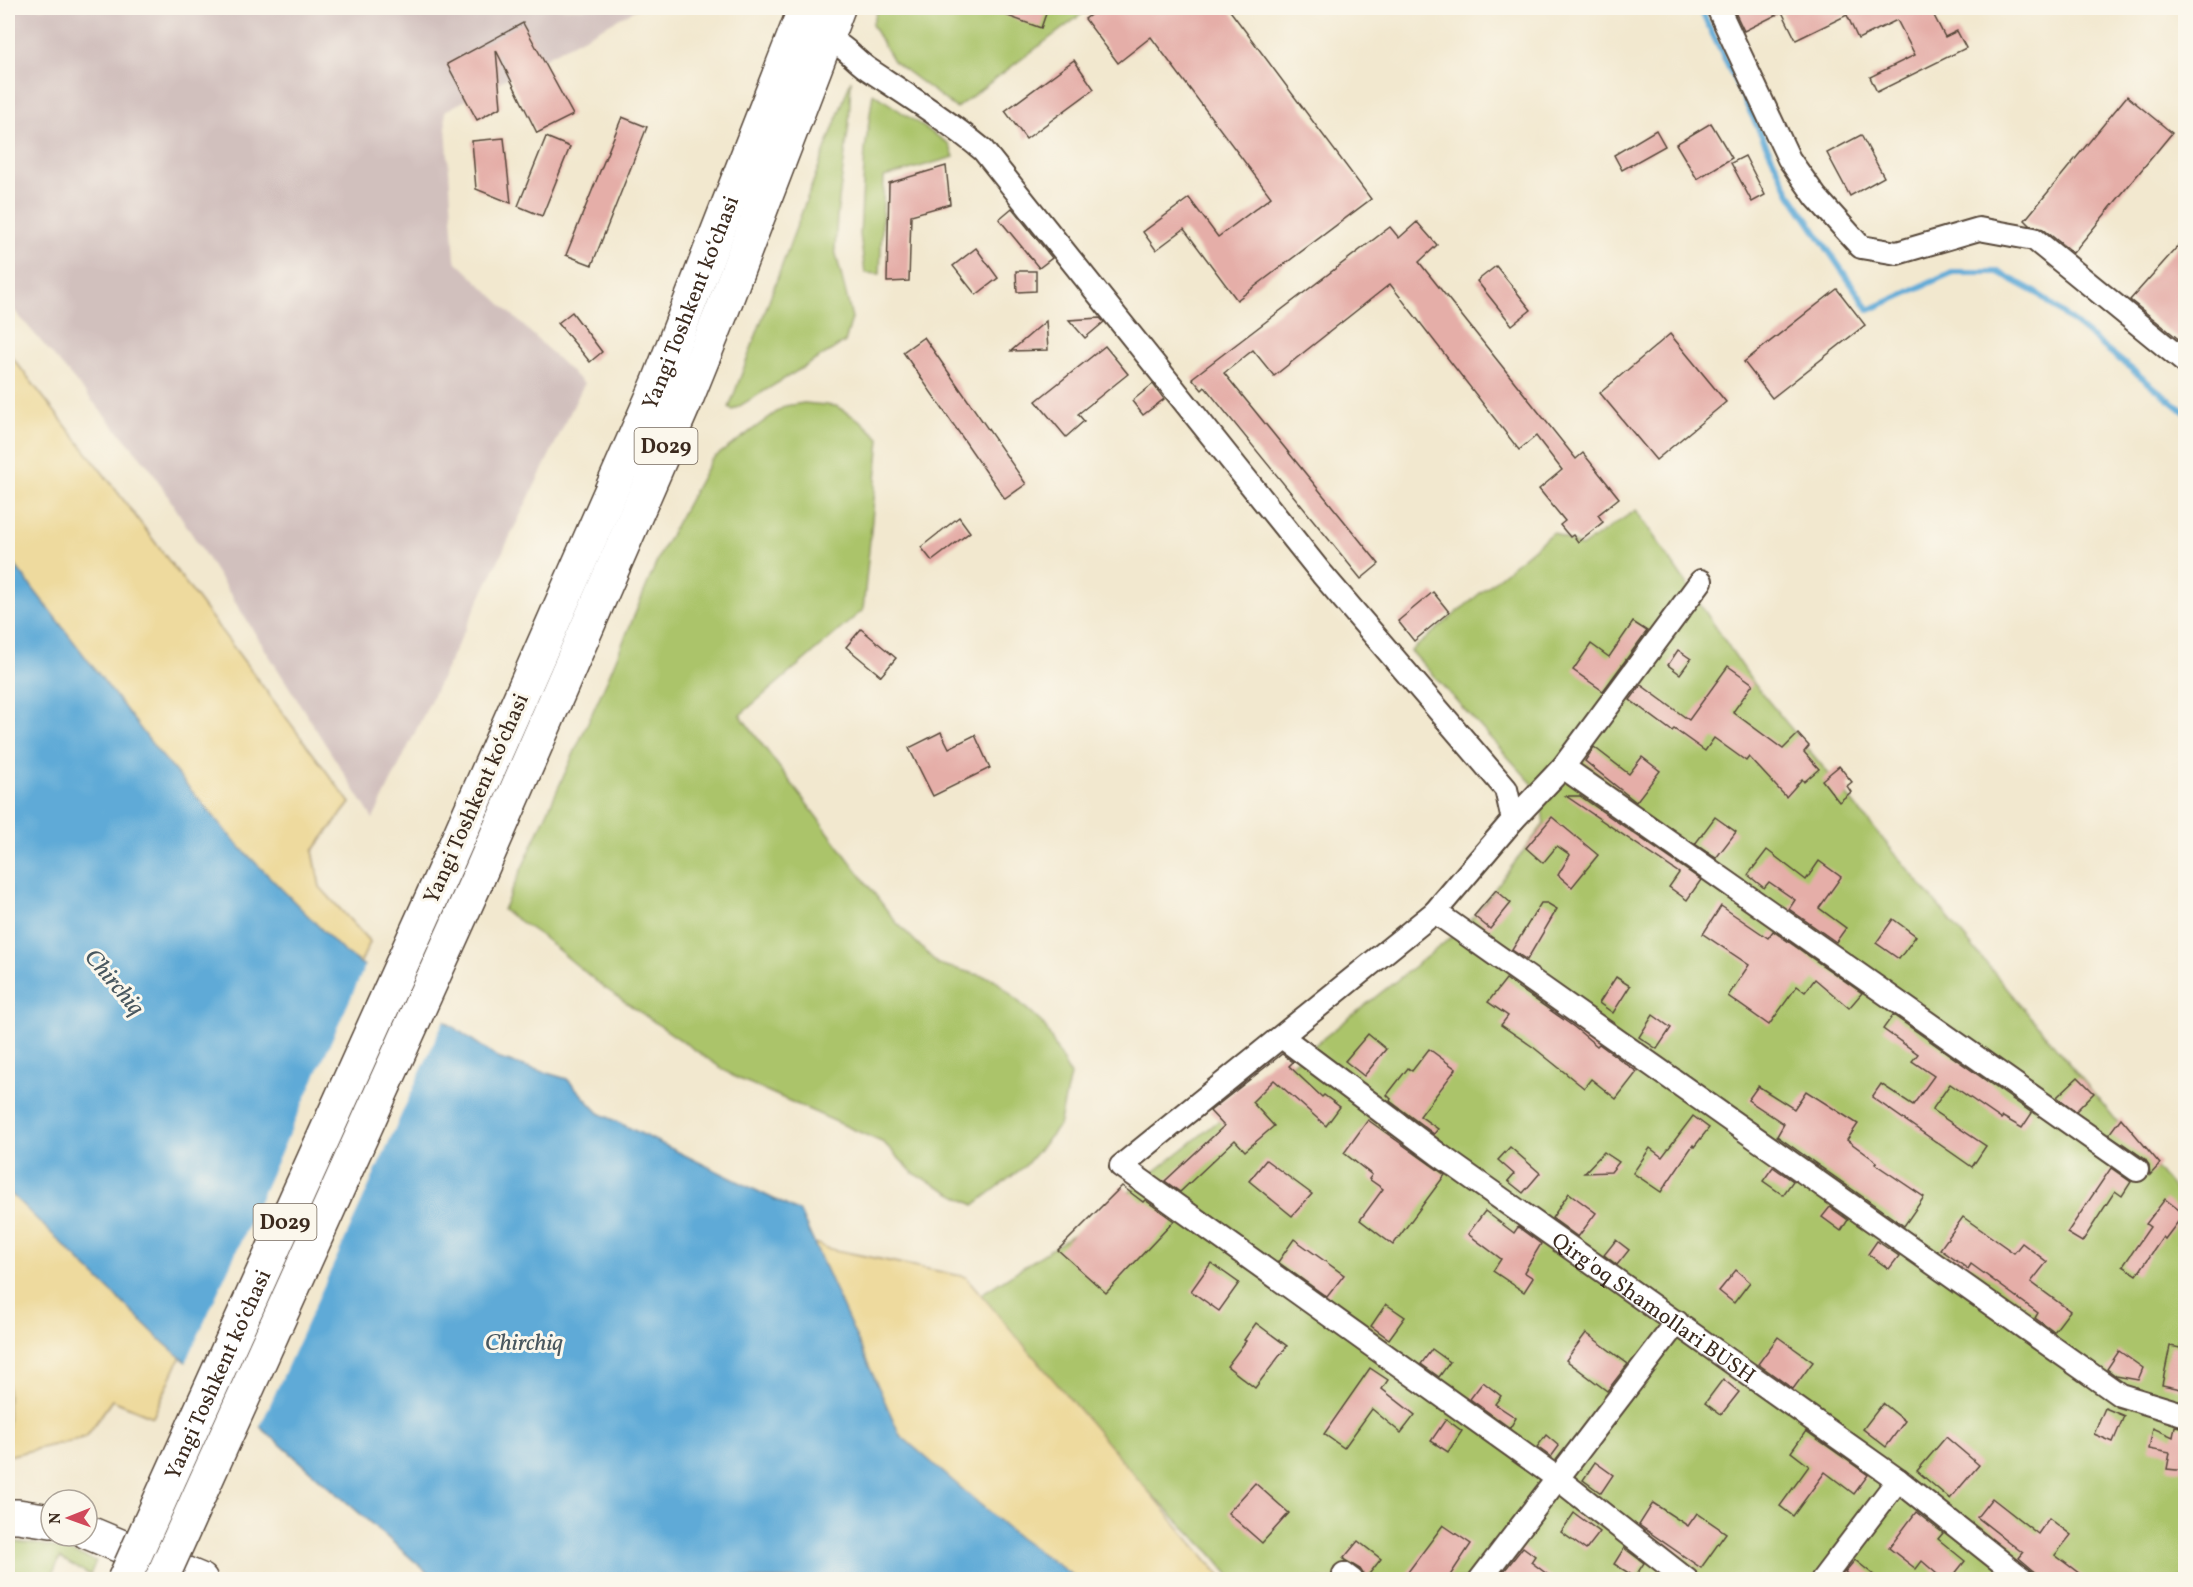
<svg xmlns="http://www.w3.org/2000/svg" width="2193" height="1587" viewBox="0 0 2193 1587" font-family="Vollkorn,serif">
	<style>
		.industrial { fill: #d1c0bd }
		.green { fill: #abc46a; stroke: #737744; stroke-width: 1.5 }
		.sand { fill: #eeda9e; stroke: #94825e; stroke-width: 1.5 }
		.water { fill: #5faad7; stroke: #4d6a7a; stroke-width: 1.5 }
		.pier { fill: #f2e8cf }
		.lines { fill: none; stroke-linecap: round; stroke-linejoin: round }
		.stream { stroke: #5faad7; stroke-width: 6 }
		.building { fill: #e5aea8 }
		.minor-casing { stroke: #564639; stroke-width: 26 }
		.trunk-casing { stroke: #564639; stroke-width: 36 }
		.minor { stroke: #fff; stroke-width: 22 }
		.trunk { stroke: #fff; stroke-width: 33 }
		.trunk-bridge-casing { stroke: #564639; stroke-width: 36; stroke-linecap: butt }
		.trunk-bridge { stroke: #fff; stroke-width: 33 }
		.labels { text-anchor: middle; stroke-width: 6; stroke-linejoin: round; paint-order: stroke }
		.shield { fill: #fbf7ec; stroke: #75685c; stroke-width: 1.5 }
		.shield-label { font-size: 21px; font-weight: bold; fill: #3b2a1e }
		.street-label { font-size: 22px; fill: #3b2a1e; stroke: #fbf7ec }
		.water-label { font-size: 24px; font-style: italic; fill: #48575f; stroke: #fbf7ec }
	</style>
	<rect width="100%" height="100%" fill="#fbf7ec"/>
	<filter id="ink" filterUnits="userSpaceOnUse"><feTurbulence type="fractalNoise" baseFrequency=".0167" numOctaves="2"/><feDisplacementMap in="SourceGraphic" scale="12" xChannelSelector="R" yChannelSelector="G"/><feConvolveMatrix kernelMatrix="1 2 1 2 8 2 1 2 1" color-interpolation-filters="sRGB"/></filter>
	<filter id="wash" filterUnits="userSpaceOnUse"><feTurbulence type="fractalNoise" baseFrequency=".008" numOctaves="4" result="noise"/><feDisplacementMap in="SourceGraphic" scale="24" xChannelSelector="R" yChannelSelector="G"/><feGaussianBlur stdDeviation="1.35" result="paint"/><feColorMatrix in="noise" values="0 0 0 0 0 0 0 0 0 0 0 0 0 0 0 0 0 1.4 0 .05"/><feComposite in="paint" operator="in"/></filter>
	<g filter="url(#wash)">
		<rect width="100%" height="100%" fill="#f2e8cf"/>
		<path class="industrial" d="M8 8H639L445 111 455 260 584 384 373 819 150 468 8 303Z"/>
		<g class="green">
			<path d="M878 8H1090L956 108 893 61 872 25Z"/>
			<path d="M851 80 849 123 837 215 835 250 852 318 845 342 733 410 729 408Z"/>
			<path d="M873 93 949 144 954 157 884 177 880 274 865 273 860 234 865 150Z"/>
			<path d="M804 403 836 406 861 421 880 439 863 610 740 715 895 921 938 964 994 979 1044 1025 1070 1075 1059 1126 1025 1166 974 1205 913 1173 884 1143 733 1076 602 986 540 935 503 910 608 678 660 554 711 460 785 406Z"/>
			<path d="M1636 510 1755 685 2185 1203V1579H1233L1211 1553 961 1307 1078 1232 1468 924 1544 824 1539 791 1411 651 1553 532 1581 547Z"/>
			<path d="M8 1542C41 1542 65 1549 96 1561L90 1575 60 1558 50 1579H8Z"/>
		</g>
		<g class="sand">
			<path d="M8 352 113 486 350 803 313 851 320 887 370 942 153 1417 112 1400 86 1437 8 1456Z"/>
			<path d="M556 1123 826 1248 966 1277 1223 1579 428 1580Z"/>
		</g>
		<path class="water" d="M8 556 156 749 236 843 344 952 500 1059 567 1079 599 1113 800 1212 900 1435 1019 1538 1078 1579H435L164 1343 8 1191Z"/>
		<path class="pier" d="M366 964 445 1018 259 1429 185 1365Z"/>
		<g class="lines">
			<path class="stream" d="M1700 8 1790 194 1869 310 1953 272H1998L2037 293 2186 413"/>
		</g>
		<g id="blocks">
			<g class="building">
				<path d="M991 8H1048L1041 28 991 10Z"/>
				<path d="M1100 8H1228L1371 199 1237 300 1184 229 1156 250 1143 232 1189 198 1218 237 1271 197 1151 37 1118 63 1085 19Z"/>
				<path d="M1733 8H1930L1945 37 1957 31 1966 48 1877 92 1870 77 1915 55 1897 20 1858 39 1847 15 1796 40 1782 12 1744 31Z"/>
				<path d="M523 23 573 115 537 133 496 50 501 107 477 120 447 64Z"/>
				<path d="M1074 60 1094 89 1026 139 1005 111Z"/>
				<path d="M2127 96 2172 133 2073 253 2043 229 2030 225 2025 220Z"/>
				<path d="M622 117 647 127 592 265 566 255Z"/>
				<path d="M1711 123 1732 158 1697 179 1676 144Z"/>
				<path d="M1656 130 1665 146 1622 170 1614 155Z"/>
				<path d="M1861 135 1884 177 1850 196 1827 153Z"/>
				<path d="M546 137 570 147 542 216 518 206Z"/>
				<path d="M504 138 511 203 476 189 472 141Z"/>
				<path d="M1745 156 1765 195 1752 202 1731 163Z"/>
				<path d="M946 166 950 204 911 215 909 281 887 282 889 183Z"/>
				<path d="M1012 208 1052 258 1039 268 999 219Z"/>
				<path d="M1417 222 1437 245 1419 262 1576 459 1583 453 1619 498 1598 515 1603 522 1578 542 1573 535 1570 537 1560 525 1565 521 1539 489 1562 470 1536 436 1519 450 1390 284 1274 376 1253 350 1224 373 1379 564 1361 579 1205 387 1202 390 1192 378 1390 227 1399 238Z"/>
				<path d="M2186 237V345L2130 300Z"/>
				<path d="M976 248 998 278 976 295 953 266Z"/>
				<path d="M1496 266 1531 310 1512 325 1477 281Z"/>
				<path d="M1016 271H1036V291L1017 292Z"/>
				<path d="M1837 289 1865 325 1772 398 1744 362Z"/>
				<path d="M572 312 602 352 590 362 558 323Z"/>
				<path d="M1100 318 1104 322 1085 338 1069 320Z"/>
				<path d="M1046 321 1048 350 1011 351Z"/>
				<path d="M1670 334 1726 402 1656 460 1600 393Z"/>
				<path d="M924 337 1026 484 1005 499 903 352Z"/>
				<path d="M1105 346 1128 374 1078 414 1084 421 1066 437 1036 401Z"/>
				<path d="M1153 384 1164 399 1143 415 1132 401Z"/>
				<path d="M959 517 970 532 932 561 921 547Z"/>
				<path d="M1433 592 1449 612 1414 641 1398 621Z"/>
				<path d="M1633 622 1647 631 1603 691 1573 670 1591 644 1609 657Z"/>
				<path d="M861 629 896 658 881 676 846 647Z"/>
				<path d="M1678 650 1691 659 1680 674 1668 665Z"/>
				<path d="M1728 666 1753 684 1733 712 1783 749 1798 734 1809 746 1804 752 1819 769 1804 782 1802 779 1786 797 1749 757 1746 761 1714 738 1705 751 1674 729 1672 731 1630 700 1641 685 1689 720Z"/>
				<path d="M941 732 949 748 975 735 990 768 933 796 909 748Z"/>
				<path d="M1594 747 1629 774 1642 757 1660 771 1636 802 1585 761Z"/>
				<path d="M1839 766 1852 782 1847 786 1851 792 1839 802 1822 780Z"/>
				<path d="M1566 796H1580L1701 880 1687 900 1669 887 1679 873Z"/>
				<path d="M1552 817 1598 855 1572 887 1558 875 1570 855 1557 846 1543 863 1526 848Z"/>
				<path d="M1715 817 1736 832 1716 858 1695 844Z"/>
				<path d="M1767 850 1806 880 1819 861 1841 877 1819 908 1846 928 1836 942 1789 909 1795 900 1769 882 1764 888 1748 875Z"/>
				<path d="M1496 890 1511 903 1490 929 1474 916Z"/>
				<path d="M1541 903H1547L1557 909 1527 960 1512 950Z"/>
				<path d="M1721 906 1768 938 1773 931 1862 993 1849 1008 1815 979 1805 992 1797 986 1769 1025 1728 996 1749 965 1703 934Z"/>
				<path d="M1893 919 1916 936 1899 959 1876 943Z"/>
				<path d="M1616 977 1630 986 1613 1013 1599 1003Z"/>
				<path d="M1506 979 1574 1027 1597 1046 1599 1044 1637 1072 1616 1099 1591 1079 1584 1088 1533 1047 1501 1025 1508 1016 1488 1002Z"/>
				<path d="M1653 1015 1671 1028 1657 1049 1639 1037Z"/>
				<path d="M1893 1015 2032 1113 2022 1128 2003 1117 2001 1119 1950 1084 1932 1110 1986 1146 1972 1167 1872 1097 1881 1084 1913 1105 1934 1076 1912 1061 1918 1054 1883 1029Z"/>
				<path d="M1368 1034 1386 1049 1364 1076 1345 1061Z"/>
				<path d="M1429 1049 1456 1069 1420 1116 1438 1129 1434 1134 1390 1101 1391 1099 1387 1095 1408 1068 1412 1071Z"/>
				<path d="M1282 1054 1293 1062 1289 1066 1322 1097 1324 1095 1340 1107 1326 1126 1274 1080 1252 1102 1274 1126 1245 1151 1235 1140 1180 1192 1165 1181 1224 1126 1210 1111Z"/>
				<path d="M2078 1077 2094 1093 2076 1111 2057 1097Z"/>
				<path d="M1758 1086 1794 1109 1806 1091 1858 1124 1847 1140 1877 1162 1875 1164 1924 1197 1904 1226 1777 1136 1784 1124 1748 1100Z"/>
				<path d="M1693 1116 1709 1128 1694 1147 1693 1145 1661 1192 1633 1173 1650 1148 1662 1157Z"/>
				<path d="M2121 1118 2160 1164 2150 1175 2149 1165 2145 1159 2109 1134Z"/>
				<path d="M1368 1120 1445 1175 1393 1245 1360 1220 1383 1189 1369 1179 1372 1175 1344 1153Z"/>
				<path d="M1510 1147 1540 1173 1523 1193 1508 1181 1514 1174 1498 1160Z"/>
				<path d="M1604 1152 1619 1162 1611 1172 1584 1173Z"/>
				<path d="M1266 1160 1312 1194 1292 1216 1249 1181Z"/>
				<path d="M1773 1167 1793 1181 1783 1195 1763 1181Z"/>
				<path d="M2111 1168 2131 1182 2122 1196 2115 1191 2082 1242 2067 1233Z"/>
				<path d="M1122 1186 1143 1202 1145 1200 1174 1221 1106 1293 1058 1250Z"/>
				<path d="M1569 1193 1596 1213 1578 1237 1552 1218Z"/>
				<path d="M2165 1199 2184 1214 2165 1239 2163 1237 2137 1275 2123 1266 2150 1227 2146 1224Z"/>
				<path d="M1830 1207 1848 1220 1841 1231 1822 1217Z"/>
				<path d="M1485 1211 1514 1233 1518 1227 1541 1244 1524 1272 1533 1278 1524 1292 1493 1271 1501 1259 1468 1234Z"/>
				<path d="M1963 1217 2014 1253 2022 1243 2047 1262 2031 1282 2070 1311 2054 1332 2035 1318 2038 1313 1971 1264 1968 1269 1940 1249Z"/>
				<path d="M1294 1239 1344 1275 1327 1297 1278 1262Z"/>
				<path d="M1616 1240 1629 1250 1617 1265 1604 1255Z"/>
				<path d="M1877 1241 1899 1256 1889 1269 1868 1254Z"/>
				<path d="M1211 1263 1239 1283 1219 1311 1191 1291Z"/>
				<path d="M1736 1270 1750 1282 1734 1303 1719 1291Z"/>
				<path d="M1386 1304 1405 1317 1389 1339 1371 1326Z"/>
				<path d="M1256 1323 1287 1346 1255 1388 1227 1366 1246 1341 1244 1340Z"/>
				<path d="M1586 1333 1628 1364 1607 1391 1566 1360Z"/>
				<path d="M1778 1337 1813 1362 1793 1389 1758 1364Z"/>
				<path d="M2170 1346 2186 1349V1390L2162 1385Z"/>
				<path d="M1432 1349 1450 1362 1439 1377 1421 1364Z"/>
				<path d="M2119 1351 2143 1368 2138 1380 2116 1376 2107 1369Z"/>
				<path d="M1370 1368 1388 1380 1382 1389 1415 1415 1401 1433 1372 1409 1344 1448 1324 1434Z"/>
				<path d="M1723 1379 1739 1392 1721 1415 1705 1403Z"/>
				<path d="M1483 1382 1501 1396 1495 1404 1516 1418 1510 1428 1470 1399Z"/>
				<path d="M1883 1403 1905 1421 1886 1447 1863 1429Z"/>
				<path d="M2105 1408 2124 1416 2113 1442 2094 1434Z"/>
				<path d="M1446 1419 1462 1431 1448 1452 1431 1441Z"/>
				<path d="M2175 1426 2186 1428V1471L2167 1469 2170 1453 2149 1449 2153 1428 2173 1437Z"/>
				<path d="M1806 1431 1868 1475 1854 1494 1825 1472 1793 1516 1780 1506 1809 1466 1791 1452Z"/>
				<path d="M1546 1435 1559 1446 1551 1457 1537 1447Z"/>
				<path d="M1946 1437 1979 1465 1950 1499 1917 1471Z"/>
				<path d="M1595 1462 1613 1475 1601 1493 1583 1480Z"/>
				<path d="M1255 1483 1289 1513 1262 1543 1228 1513Z"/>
				<path d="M1992 1498 2038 1534 2049 1518 2071 1535 2055 1555 2088 1580H2045L2019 1558 2023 1553 1977 1517Z"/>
				<path d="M1653 1503 1688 1526 1697 1513 1726 1533 1701 1568 1639 1525Z"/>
				<path d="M1916 1512 1943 1533 1938 1539 1965 1561 1950 1580H1944L1922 1561 1916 1569 1889 1548Z"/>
				<path d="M1574 1513 1600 1532 1586 1550 1561 1532Z"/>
				<path d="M1443 1525 1471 1544 1447 1580H1402Z"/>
				<path d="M1358 1541 1381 1559 1366 1578 1360 1569 1343 1559Z"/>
				<path d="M1523 1547 1535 1556 1531 1562 1555 1580H1497Z"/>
				<path d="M1624 1548 1644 1563 1635 1577 1614 1564Z"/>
				<path d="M1855 1560 1880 1580H1854L1845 1572Z"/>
			</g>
		</g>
	</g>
	<g filter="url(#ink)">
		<use href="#blocks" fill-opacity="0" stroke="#564639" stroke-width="1.5"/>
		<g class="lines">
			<g class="minor-casing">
				<g id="minor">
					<path d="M1718 8 1789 159 1816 197 1861 247 1897 253 1979 229 2034 239 2186 363"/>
					<path d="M826 39C846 46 851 57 868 69 907 95 947 120 983 150L1322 574 1506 789 1513 820"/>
					<path d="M1563 767 2137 1170"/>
					<path d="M1435 912 2120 1395 2186 1415"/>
					<path id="s1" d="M1282 1037 1438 1154 1898 1480 2024 1580"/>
					<path d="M1344 1574 1352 1580"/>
					<path d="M1480 1580 1677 1322"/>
					<path d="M1687 1580 1557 1478 1121 1166 1435 912 1513 820 1563 767 1701 581"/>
					<path d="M1822 1580 1898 1480"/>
				</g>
			</g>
			<g class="trunk-casing">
				<g id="trunk">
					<path id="s2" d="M447 864 658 384 805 8"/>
					<path d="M478 878 686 400 722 311 838 8"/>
					<path d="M8 1516H18L51 1521"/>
					<path d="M87 1532 201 1580"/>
				</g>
			</g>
			<use href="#minor" class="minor"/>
			<use href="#trunk" class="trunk"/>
			<g class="trunk-bridge-casing">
				<g id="trunk-bridge">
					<path id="s3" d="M124 1580 447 864"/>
					<path d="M161 1580 478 878"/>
				</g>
			</g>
			<use href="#trunk-bridge" class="trunk-bridge"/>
		</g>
	</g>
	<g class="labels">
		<g class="shield">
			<rect x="634.5" y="428" width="63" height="36" rx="4.5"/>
			<rect x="253.5" y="1204" width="63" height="36" rx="4.5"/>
		</g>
		<g class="shield-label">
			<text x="666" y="453">D029</text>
			<text x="285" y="1229">D029</text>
		</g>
		<g class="street-label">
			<text dy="8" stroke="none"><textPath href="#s2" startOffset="612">Yangi Toshkent ko‘chasi</textPath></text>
			<text transform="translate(475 798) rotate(-66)" y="8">Yangi Toshkent ko‘chasi</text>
			<text dy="8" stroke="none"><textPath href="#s1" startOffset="460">Qirg'oq Shamollari BUSH</textPath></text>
			<text dy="8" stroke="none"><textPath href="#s3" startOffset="226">Yangi Toshkent ko‘chasi</textPath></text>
		</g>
		<g class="water-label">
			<text transform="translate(115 982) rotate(50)" y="8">Chirchiq</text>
			<text x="524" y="1350">Chirchiq</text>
		</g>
	</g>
	<rect width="2193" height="1587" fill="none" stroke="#fbf7ec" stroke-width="30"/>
	<g transform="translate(69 1518) rotate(269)"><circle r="28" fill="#fbf7ec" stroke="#aea59a" stroke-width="1.5"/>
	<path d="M0-4.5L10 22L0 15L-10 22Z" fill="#d1495b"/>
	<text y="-9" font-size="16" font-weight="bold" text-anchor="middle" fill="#3b2a1e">N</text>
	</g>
</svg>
